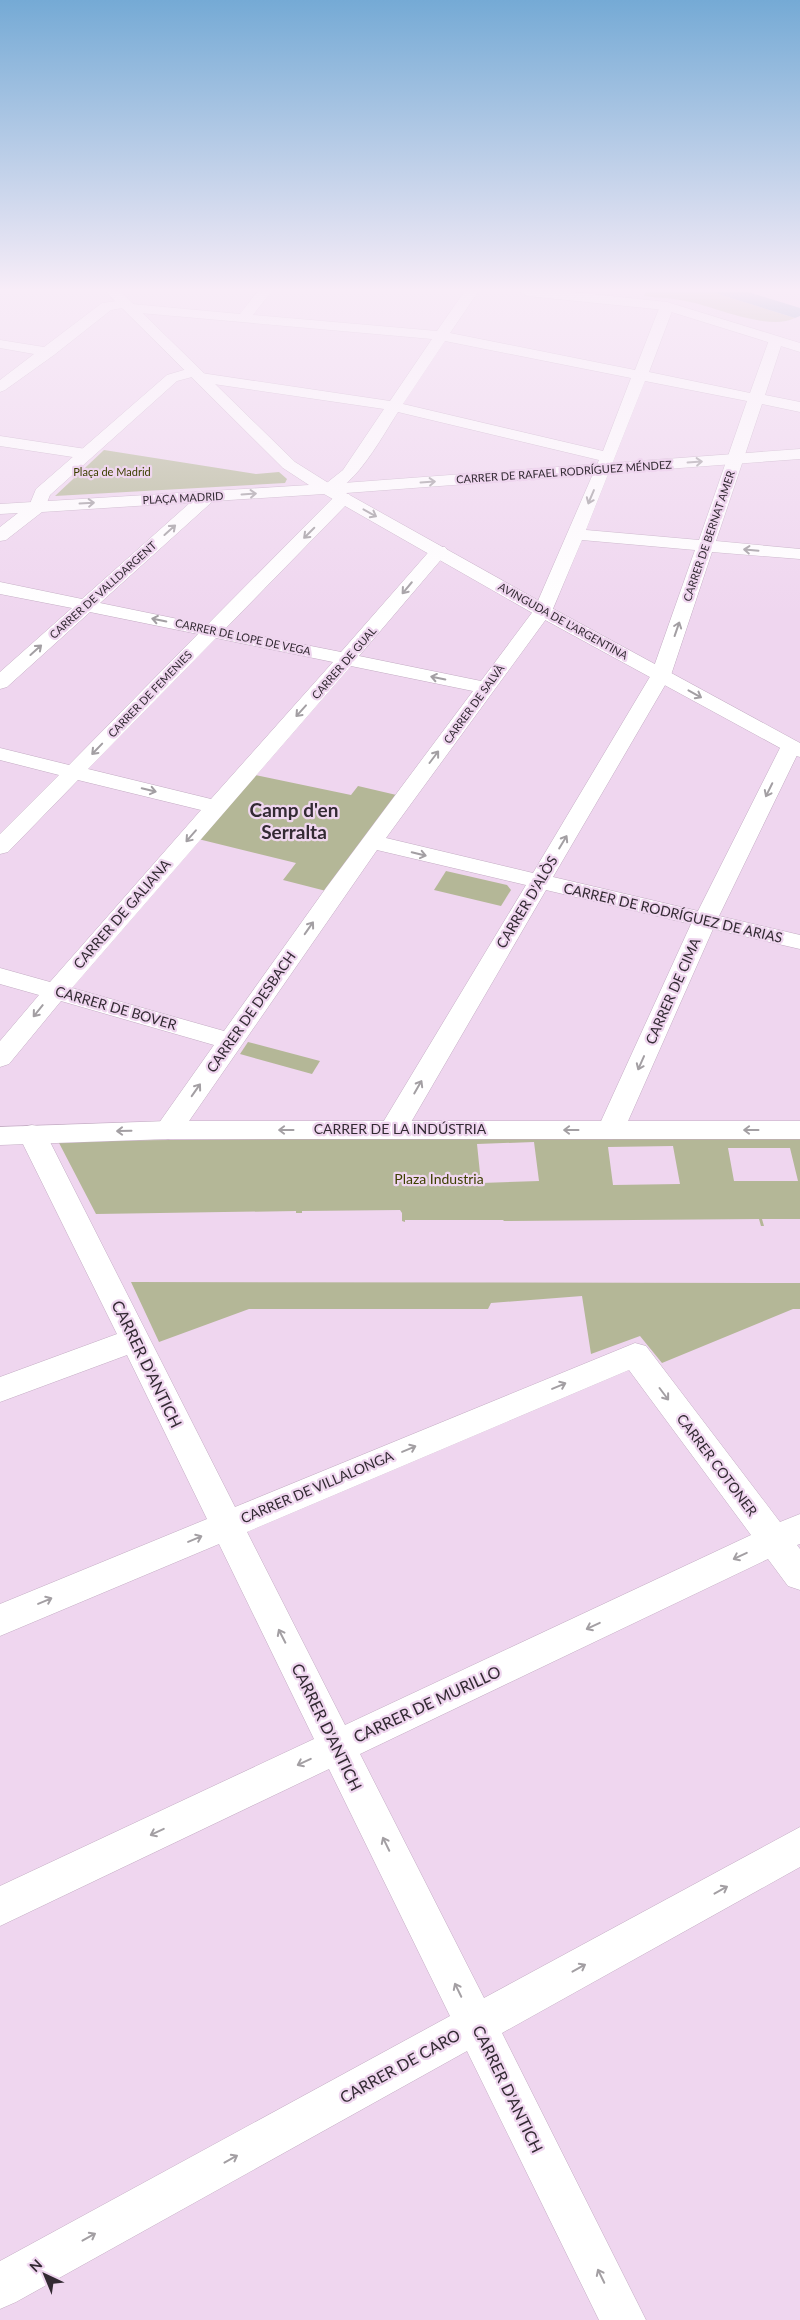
<svg xmlns="http://www.w3.org/2000/svg" width="800" height="2320" viewBox="0 0 800 2320" font-family="Lato,sans-serif">
	<style>
		.green { fill: #b4b797; fill-rule: evenodd }
		.water { fill: #689bb8 }
		.lines { fill: none; stroke-linecap: round; stroke-linejoin: round }
		.minor-casing { stroke: #c3acc3; stroke-width: 1 }
		.tertiary-casing { stroke: #c3acc3; stroke-width: 1 }
		.minor { fill: #fff; fill-rule: evenodd }
		.tertiary { fill: #fff; fill-rule: evenodd }
		.oneway { stroke: #a39fa3 }
		.labels { text-anchor: middle; stroke-width: 4.5; stroke-linejoin: round; paint-order: stroke }
		.far-park-label { font-size: 11px; fill: #3d3f00; stroke: #efd6ef }
		.far-street-label { font-size: 11px; fill: #332a33; stroke: #efd6ef }
		.street-label { font-size: 14px; fill: #332a33; stroke: #efd6ef }
		.park-label { font-size: 14px; fill: #3d3f00; stroke: #efd6ef }
		.near-street-label { font-size: 16px; fill: #332a33; stroke: #efd6ef }
		.district-label { font-size: 19px; font-weight: bold; fill: #332a33; stroke: #efd6ef }
	</style>
	<rect width="100%" height="100%" fill="#efd6ef"/>
	<g class="green">
		<path d="M645 292H712L795 318C769 331 718 308 690 302 675 298 659 298 644 296Z"/>
		<path d="M104 450 256 474 279 472 287 479 285 483 55 496Z"/>
		<path d="M246 773 351 795 358 786 405 797 334 893 283 880 296 863 190 837Z"/>
		<path d="M446 871 507 885 511 890 501 906 434 890Z"/>
		<path d="M248 1042 320 1061 312 1074 240 1054Z"/>
		<path d="M532 1137 800 1139V1219H762L764 1226H761L759 1219 504 1221 503 1220H405V1222L402 1221V1213L400 1210 302 1211V1213H296V1211L96 1214 58 1141ZM534 1142 539 1181 481 1183 477 1144ZM673 1146 680 1184 613 1185 608 1147ZM728 1148H790L798 1181H734Z"/>
		<path d="M131 1282 800 1283V1309H793L662 1363 640 1336 591 1354 582 1296 491 1303 488 1309H249L159 1342Z"/>
	</g>
	<path class="water" d="M712 292H748L800 308V316L795 318Z"/>
	<g class="lines">
		<g class="minor-casing">
			<g id="minor">
				<path d="M257 292H271L253 315 437 331 464 292H478L450 333 635 370 660 306 667 302 674 306 649 372 750 393 769 340 776 336 783 340 765 395 800 402V412L762 404 716 541 800 549V559L712 552 671 675 553 877 698 911 781 746 784 742 791 740 798 742 800 749 719 916 800 935V949L713 929 621 1137 611 1139 601 1137 597 1130 691 924 546 890 403 1136 393 1138 383 1136 379 1129 526 885 377 850 178 1137 168 1139 158 1137 154 1130 214 1045 61 1001 9 1064 0 1067V1041L39 995 0 984V968L50 982 201 810 78 780 8 852 0 854V834L59 775 0 760V748L69 765 198 634 90 612 7 687 0 689V672L72 608 0 594V582L82 599 201 493H213L215 497 213 501 100 603 207 625 337 494H349L352 498 349 502 225 629 341 652 433 547H445L448 551 445 555 359 656 481 681 534 610 599 460 398 412C384 433 349 500 321 493L319 489 343 470 384 409 200 382 192 377 177 381 50 495 44 510H32L29 506 36 489 167 375 194 367 199 369 201 373 390 401 432 339 129 312 122 308 111 310 54 355 5 390 0 392V380L34 354 0 348V340L44 347 102 303 125 300 132 304 240 314ZM445 341 631 378 603 451 403 404ZM645 381 747 401 699 540 586 530ZM582 540 695 550 651 675 533 873 386 838 552 611ZM216 638 333 662 211 799 88 769ZM351 666 473 691 326 888 224 1031 72 988Z"/>
				<path d="M32 1125 42 1127 46 1134 235 1507 635 1343 646 1346 780 1522 800 1514V1544L797 1545 800 1549V1590L788 1586 768 1559 360 1754 484 1998 800 1827V1867L502 2033 646 2320H599L467 2051 16 2302 0 2309V2261L450 2016 329 1769 0 1926V1886L314 1739 219 1544 0 1636V1604L207 1519 127 1355 0 1402V1377L117 1334 18 1134 22 1127ZM629 1370 751 1535 345 1725 247 1532Z"/>
			</g>
		</g>
		<g class="tertiary-casing">
			<g id="tertiary">
				<path d="M106 292H121L295 462 330 484 800 449V459L346 493 550 607 800 743V757L793 755 536 615 324 494 42 512 6 540 0 541V527L18 513 0 514V504L309 485 283 468Z"/>
				<path d="M520 292H572L667 302 800 343V352L665 310 527 296Z"/>
				<path d="M0 436 86 449 92 451 94 454 92 457 86 459 0 446Z"/>
				<path d="M168 1121H800V1139H168L0 1145V1127Z"/>
			</g>
		</g>
		<use href="#minor" class="minor"/>
		<use href="#tertiary" class="tertiary"/>
	</g>
	<defs><path id="oneway-shaft" d="M-6 0H5M1.5-3L5.5 0L1.5 3" fill="none" stroke-width="1.6" stroke-linecap="round" stroke-linejoin="round" transform="scale(1.25)"/></defs>
	<g class="oneway">
		<use href="#oneway-shaft" transform="translate(695 462) rotate(-4)"/>
		<use href="#oneway-shaft" transform="translate(428 482) rotate(-4)"/>
		<use href="#oneway-shaft" transform="translate(249 494) rotate(-4)"/>
		<use href="#oneway-shaft" transform="translate(591 497) rotate(113)"/>
		<use href="#oneway-shaft" transform="translate(87 503) rotate(-3)"/>
		<use href="#oneway-shaft" transform="translate(370 513) rotate(29)"/>
		<use href="#oneway-shaft" transform="translate(170 530) rotate(-42)"/>
		<use href="#oneway-shaft" transform="translate(309 533) rotate(135)"/>
		<use href="#oneway-shaft" transform="translate(751 550) rotate(-175)"/>
		<use href="#oneway-shaft" transform="translate(407 588) rotate(130)"/>
		<use href="#oneway-shaft" transform="translate(159 620) rotate(-168)"/>
		<use href="#oneway-shaft" transform="translate(677 629) rotate(-71)"/>
		<use href="#oneway-shaft" transform="translate(36 650) rotate(-42)"/>
		<use href="#oneway-shaft" transform="translate(438 678) rotate(-168)"/>
		<use href="#oneway-shaft" transform="translate(695 694) rotate(29)"/>
		<use href="#oneway-shaft" transform="translate(301 711) rotate(132)"/>
		<use href="#oneway-shaft" transform="translate(97 749) rotate(134)"/>
		<use href="#oneway-shaft" transform="translate(434 757) rotate(-53)"/>
		<use href="#oneway-shaft" transform="translate(149 790) rotate(14)"/>
		<use href="#oneway-shaft" transform="translate(769 790) rotate(116)"/>
		<use href="#oneway-shaft" transform="translate(191 836) rotate(131)"/>
		<use href="#oneway-shaft" transform="translate(563 842) rotate(-59)"/>
		<use href="#oneway-shaft" transform="translate(419 854) rotate(14)"/>
		<use href="#oneway-shaft" transform="translate(309 928) rotate(-55)"/>
		<use href="#oneway-shaft" transform="translate(38 1011) rotate(129)"/>
		<use href="#oneway-shaft" transform="translate(641 1063) rotate(114)"/>
		<use href="#oneway-shaft" transform="translate(418 1087) rotate(-60)"/>
		<use href="#oneway-shaft" transform="translate(196 1090) rotate(-55)"/>
		<use href="#oneway-shaft" transform="translate(286 1130) rotate(180)"/>
		<use href="#oneway-shaft" transform="translate(571 1130) rotate(-180)"/>
		<use href="#oneway-shaft" transform="translate(751 1130) rotate(-180)"/>
		<use href="#oneway-shaft" transform="translate(124 1131) rotate(179)"/>
		<use href="#oneway-shaft" transform="translate(559 1386) rotate(-23)"/>
		<use href="#oneway-shaft" transform="translate(664 1394) rotate(53)"/>
		<use href="#oneway-shaft" transform="translate(409 1449) rotate(-23)"/>
		<use href="#oneway-shaft" transform="translate(195 1539) rotate(-23)"/>
		<use href="#oneway-shaft" transform="translate(740 1556) rotate(155)"/>
		<use href="#oneway-shaft" transform="translate(45 1601) rotate(-23)"/>
		<use href="#oneway-shaft" transform="translate(593 1626) rotate(155)"/>
		<use href="#oneway-shaft" transform="translate(282 1636) rotate(-117)"/>
		<use href="#oneway-shaft" transform="translate(304 1762) rotate(155)"/>
		<use href="#oneway-shaft" transform="translate(157 1832) rotate(155)"/>
		<use href="#oneway-shaft" transform="translate(386 1844) rotate(-116)"/>
		<use href="#oneway-shaft" transform="translate(721 1890) rotate(-29)"/>
		<use href="#oneway-shaft" transform="translate(579 1968) rotate(-29)"/>
		<use href="#oneway-shaft" transform="translate(458 1990) rotate(-116)"/>
		<use href="#oneway-shaft" transform="translate(231 2159) rotate(-29)"/>
		<use href="#oneway-shaft" transform="translate(89 2237) rotate(-29)"/>
		<use href="#oneway-shaft" transform="translate(601 2276) rotate(-116)"/>
	</g>
	<linearGradient id="sky" x2="0" y2="1"><stop stop-color="#75aad5"/><stop offset="0.47" stop-color="#f8edf8"/><stop offset="1" stop-color="#f8edf8" stop-opacity="0"/></linearGradient>
	<rect width="800" height="617" fill="url(#sky)"/>
	<g class="labels">
		<g class="far-park-label">
			<text x="112" y="476">Plaça de Madrid</text>
		</g>
		<g class="far-street-label">
			<text transform="translate(564 472) rotate(-4)" y="4">CARRER DE RAFAEL RODRÍGUEZ MÉNDEZ</text>
			<text transform="translate(183 498) rotate(-3)" y="4">PLAÇA MADRID</text>
			<text transform="translate(709 536) rotate(-71)" y="4">CARRER DE BERNAT AMER</text>
			<text transform="translate(103 590) rotate(-42)" y="4">CARRER DE VALLDARGENT</text>
			<text transform="translate(563 621) rotate(29)" y="4">AVINGUDA DE L'ARGENTINA</text>
			<text transform="translate(243 637) rotate(12)" y="4">CARRER DE LOPE DE VEGA</text>
			<text transform="translate(344 663) rotate(-49)" y="4">CARRER DE GUAL</text>
			<text transform="translate(150 694) rotate(-46)" y="4">CARRER DE FEMENIES</text>
			<text transform="translate(474 704) rotate(-54)" y="4">CARRER DE SALVÀ</text>
		</g>
		<g class="street-label">
			<text transform="translate(527 902) rotate(-59)" y="5">CARRER D'ALÒS</text>
			<text transform="translate(673 913) rotate(13)" y="5">CARRER DE RODRÍGUEZ DE ARIAS</text>
			<text transform="translate(122 914) rotate(-49)" y="5">CARRER DE GALIANA</text>
			<text transform="translate(673 991) rotate(-66)" y="5">CARRER DE CIMA</text>
			<text transform="translate(116 1008) rotate(16)" y="5">CARRER DE BOVER</text>
			<text transform="translate(251 1012) rotate(-55)" y="5">CARRER DE DESBACH</text>
			<text x="400" y="1134">CARRER DE LA INDÚSTRIA</text>
			<text transform="translate(717 1465) rotate(53)" y="5">CARRER COTONER</text>
			<text transform="translate(317 1487) rotate(-23)" y="5">CARRER DE VILLALONGA</text>
		</g>
		<g class="park-label">
			<text x="439" y="1184">Plaza Industria</text>
		</g>
		<g class="near-street-label">
			<text transform="translate(147 1364) rotate(64)" y="6">CARRER D'ANTICH</text>
			<text transform="translate(427 1704) rotate(-25)" y="6">CARRER DE MURILLO</text>
			<text transform="translate(327 1727) rotate(64)" y="6">CARRER D'ANTICH</text>
			<text transform="translate(400 2066) rotate(-29)" y="6">CARRER DE CARO</text>
			<text transform="translate(508 2089) rotate(64)" y="6">CARRER D'ANTICH</text>
		</g>
		<g class="district-label">
			<text x="294" y="817">Camp d'en<tspan x="294" dy="22">Serralta</tspan></text>
		</g>
	</g>
	<g transform="translate(45 2275) rotate(316)" stroke="#efd6ef" stroke-width="4" paint-order="stroke">
	<path d="M0-4L9 19L0 12L-9 19Z" fill="#332a33"/>
	<text y="-8" font-size="14" font-weight="bold" text-anchor="middle" fill="#332a33">N</text>
	</g>
</svg>
